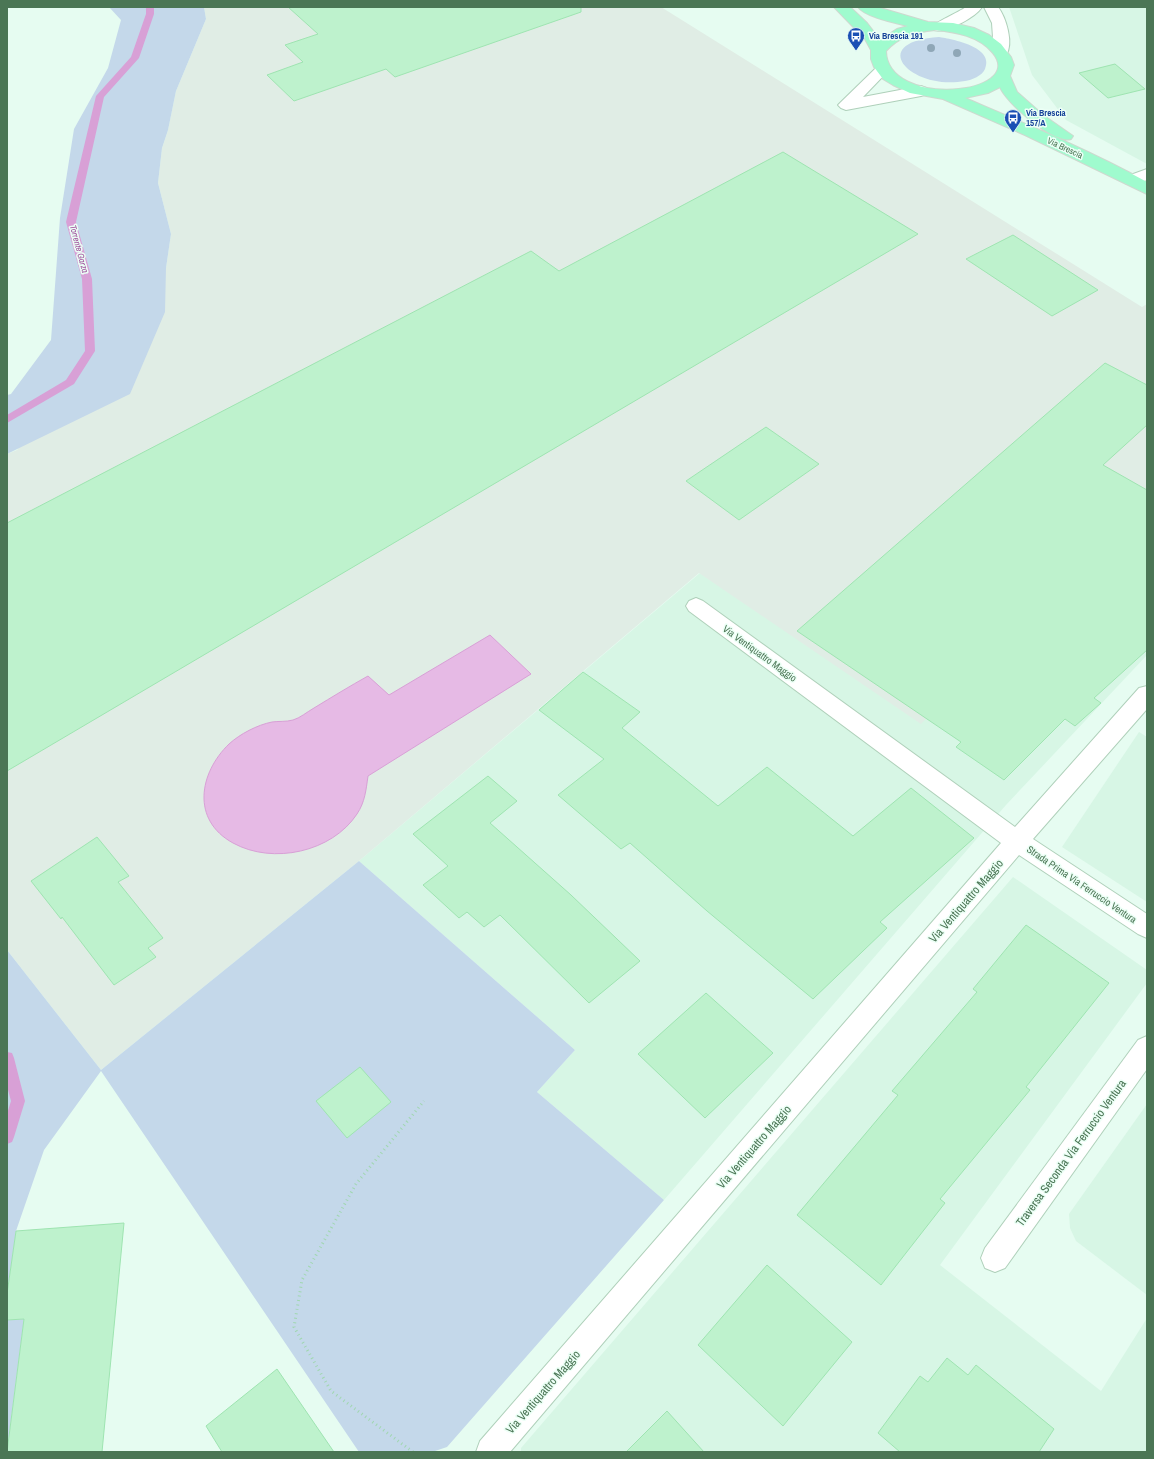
<svg xmlns="http://www.w3.org/2000/svg" width="1154" height="1459" viewBox="0 0 1154 1459" font-family="'Archivo Narrow',sans-serif">
	<style>
		.residential { fill: #d7f6e5 }
		.industrial { fill: #e0ede5 }
		.green { fill: #c4d8ea }
		.water { fill: #e6bae5; stroke: #d8a0d6 }
		.lines { fill: none; stroke-linecap: round; stroke-linejoin: round }
		.stream { fill: #d8a0d6; fill-rule: evenodd }
		.building { fill: #bef2cd; stroke: #9ee4b1 }
		.minor-casing { stroke: #afd0ba; stroke-width: 2 }
		.major-casing { stroke: #cdd9cf; stroke-width: 2 }
		.path { stroke: #a0d7b0; stroke-width: 3; stroke-dasharray: 1 3.5; stroke-linecap: butt }
		.minor { fill: #fff; fill-rule: evenodd }
		.major { fill: #9ffbce; fill-rule: evenodd }
		.tree { fill: #8fa7b7 }
		.labels { text-anchor: middle; stroke-width: 3; stroke-linejoin: round; paint-order: stroke }
		.far-transit-label { font-size: 9px; font-weight: bold; fill: #164399; stroke: #ecfff6; text-anchor: start }
		.far-street-label { font-size: 9px; fill: #4b7655; stroke: #ecfff6 }
		.far-water-label { font-size: 9px; font-style: italic; fill: #9e4d9a; stroke: #ecfff6 }
		.street-label { font-size: 10px; fill: #4b7655; stroke: #ecfff6 }
		.near-street-label { font-size: 12px; fill: #4b7655; stroke: #ecfff6 }
	</style>
	<rect width="100%" height="100%" fill="#e6fcf1"/>
	<g class="residential">
		<path d="M1009 7H1147V164L1066 120 1032 75Z"/>
		<path d="M1147 494V655L1006 805 664 1200 537 1092 575 1050 359 861 700 573 921 723Z"/>
		<path d="M1139 732 1147 737V902L1062 847Z"/>
		<path d="M1013 877 1147 970V983L940 1265 1101 1391 1147 1318V1452H521V1448Z"/>
		<path d="M1147 1104V1295L1076 1241 1070 1228 1069 1214Z"/>
	</g>
	<path class="industrial" d="M204 7H661L1142 307 1147 304V494L921 724 699 573 359 861 101 1070 7 950V454L17 450 166 268 171 234 158 183 162 148 168 130 176 91 206 19Z"/>
	<g class="green">
		<path d="M109 7H204L206 19 176 91 168 130 162 148 158 183 171 234 166 268 165 312 130 394 7 454V395L11 394 51 340 60 218 74 129 108 68 121 20Z"/>
		<path d="M939 37C952 39 995 47 985 69 982 76 972 80 965 81 911 91 865 42 939 37Z"/>
		<path d="M359 861 575 1050 537 1092 664 1200 447 1447 432 1452H359L101 1071 44 1150 16 1231 7 1294V950L101 1070Z"/>
		<path d="M24 1319 7 1451V1320Z"/>
	</g>
	<path class="water" d="M490 635 531 674 368 776C366 790 365 802 357 814 332 852 273 865 233 843 191 820 199 773 229 744 240 734 257 725 272 722 278 721 286 722 293 720 300 718 307 712 314 708 332 697 350 686 368 676L389 695Z"/>
	<g class="lines">
		<g class="stream">
			<path d="M146 7H154V14L139 58 104 97 76 222 92 279 95 351 74 384 7 423V415L66 380 85 351 82 279 66 222 96 96 131 57 146 14Z"/>
			<path d="M7 1052 12 1053 14 1058 25 1101 14 1137 12 1142 7 1144V1114L11 1101 7 1086Z"/>
		</g>
	</g>
	<g class="building">
		<path d="M288 7H581V12L395 77 386 69 294 101 267 75 303 62 285 45 318 34Z"/>
		<path d="M1115 64 1145 89 1108 98 1079 73Z"/>
		<path d="M783 152 918 234 7 771V523L531 251 559 271Z"/>
		<path d="M1013 235 1098 290 1052 316 966 259Z"/>
		<path d="M1105 363 1147 385V425L1103 465 1147 490V650L1094 698 1101 703 1075 726 1065 719 1004 780 956 747 961 742 797 631Z"/>
		<path d="M766 427 819 464 739 520 686 481Z"/>
		<path d="M583 672 640 712 622 728 718 806 767 767 853 836 911 788 974 838 880 922 887 928 813 999 707 911 630 843 621 849 558 795 604 759 539 710Z"/>
		<path d="M488 776 517 801 490 823 571 895 640 961 589 1003 500 915 484 927 467 912 459 918 423 885 448 866 413 834Z"/>
		<path d="M97 837 129 876 118 882 163 938 148 948 156 957 114 985 62 917 61 919 31 881Z"/>
		<path d="M1026 925 1109 983 1026 1087 1030 1090 940 1199 945 1203 881 1285 797 1215 898 1095 892 1091 977 992 973 989Z"/>
		<path d="M706 993 773 1053 705 1118 638 1054Z"/>
		<path d="M360 1067 391 1102 347 1138 316 1101Z"/>
		<path d="M124 1223 102 1452H7L24 1319 7 1320V1294L16 1231Z"/>
		<path d="M767 1265 852 1342 783 1426 698 1345Z"/>
		<path d="M947 1358 968 1375 976 1365 1054 1429 1039 1452H900L878 1433 920 1376 928 1382Z"/>
		<path d="M277 1369 334 1452H222L206 1426Z"/>
		<path d="M667 1411 704 1452H626Z"/>
	</g>
	<g class="lines">
		<g class="minor-casing">
			<g id="minor">
				<path d="M966 7H982C975 18 946 33 934 30L932 27C934 23 959 12 966 7Z"/>
				<path d="M984 7H998C1006 17 1014 44 1006 55H996L994 52 992 23Z"/>
				<path d="M883 65 888 66 890 69 863 97 921 86 926 88 929 91 926 94 921 96 846 110 841 108 838 105 841 102 878 66Z"/>
				<path d="M1147 169V180L1131 185 1125 183 1123 180 1125 177Z"/>
				<path d="M696 598 703 601 1015 827 1139 688 1147 686V709L1033 839 1147 914V938L1138 934 1019 855 510 1452H476L480 1441 1001 843 689 611 686 606 689 601Z"/>
				<path d="M1147 1036V1069L1005 1268 995 1272 985 1268 981 1258 985 1248 1138 1040Z"/>
			</g>
		</g>
		<g class="major-casing">
			<path id="major" d="M834 7H850L867 23 880 40 897 29 908 26C896 23 865 17 858 7H877L928 22 953 23 974 28 989 35 1001 44 1011 57 1014 65 1010 76 1017 92 1043 115 1073 136 1071 139C1054 144 1006 103 1000 87L988 93 965 98C1026 124 1089 150 1147 182V194L1025 135 943 99 910 93 893 85 883 79 874 67 871 59V50L865 39ZM935 30C956 32 979 36 993 53 1027 95 887 109 886 51 900 36 915 32 935 30Z"/>
		</g>
		<path class="path" d="M413 1452 331 1391 294 1327 302 1280 356 1184 424 1101"/>
		<use href="#minor" class="minor"/>
		<use href="#major" class="major"/>
	</g>
	<g class="tree">
		<circle cx="931" cy="48" r="4"/>
		<circle cx="957" cy="53" r="4"/>
	</g>
	<defs>
		<g id="bus-pin" transform="scale(0.9)"><path d="M0 17L-7.5 6A9.5 9.5 0 1 1 7.5 6Z" fill="#1a4fb4" stroke="#ecfff6"/><path d="M-5-6H5V4H4V6H2V4H-2V6H-4V4H-5ZM-3.5-4V0h7V-4ZM-3.5 1.2v1.5H-2V1.2ZM2 1.2v1.5H3.5V1.2Z" fill="#fff"/></g>
	</defs>
	<g fill-rule="evenodd">
		<use href="#bus-pin" x="856" y="36"/>
		<use href="#bus-pin" x="1013" y="118"/>
	</g>
	<g class="labels">
		<g class="far-transit-label">
			<text x="869" y="39">Via Brescia 191</text>
			<text x="1026" y="116">Via Brescia<tspan x="1026" dy="10">157/A</tspan></text>
		</g>
		<g class="far-street-label">
			<text transform="translate(1065 148) rotate(25)" y="3">Via Brescia</text>
		</g>
		<g class="far-water-label">
			<text transform="translate(79 249) rotate(75)" y="3">Torrente Garza</text>
		</g>
		<g class="street-label">
			<text transform="translate(760 653) rotate(36)" y="4">Via Ventiquattro Maggio</text>
			<text transform="translate(1082 884) rotate(34)" y="4">Strada Prima Via Ferruccio Ventura</text>
		</g>
		<g class="near-street-label">
			<text transform="translate(966 901) rotate(-49)" y="4">Via Ventiquattro Maggio</text>
			<text transform="translate(754 1147) rotate(-49)" y="4">Via Ventiquattro Maggio</text>
			<text transform="translate(1071 1153) rotate(-54)" y="4">Traversa Seconda Via Ferruccio Ventura</text>
			<text transform="translate(543 1392) rotate(-49)" y="4">Via Ventiquattro Maggio</text>
		</g>
	</g>
	<rect width="1154" height="1459" fill="none" stroke="#4b7655" stroke-width="16"/>
</svg>
